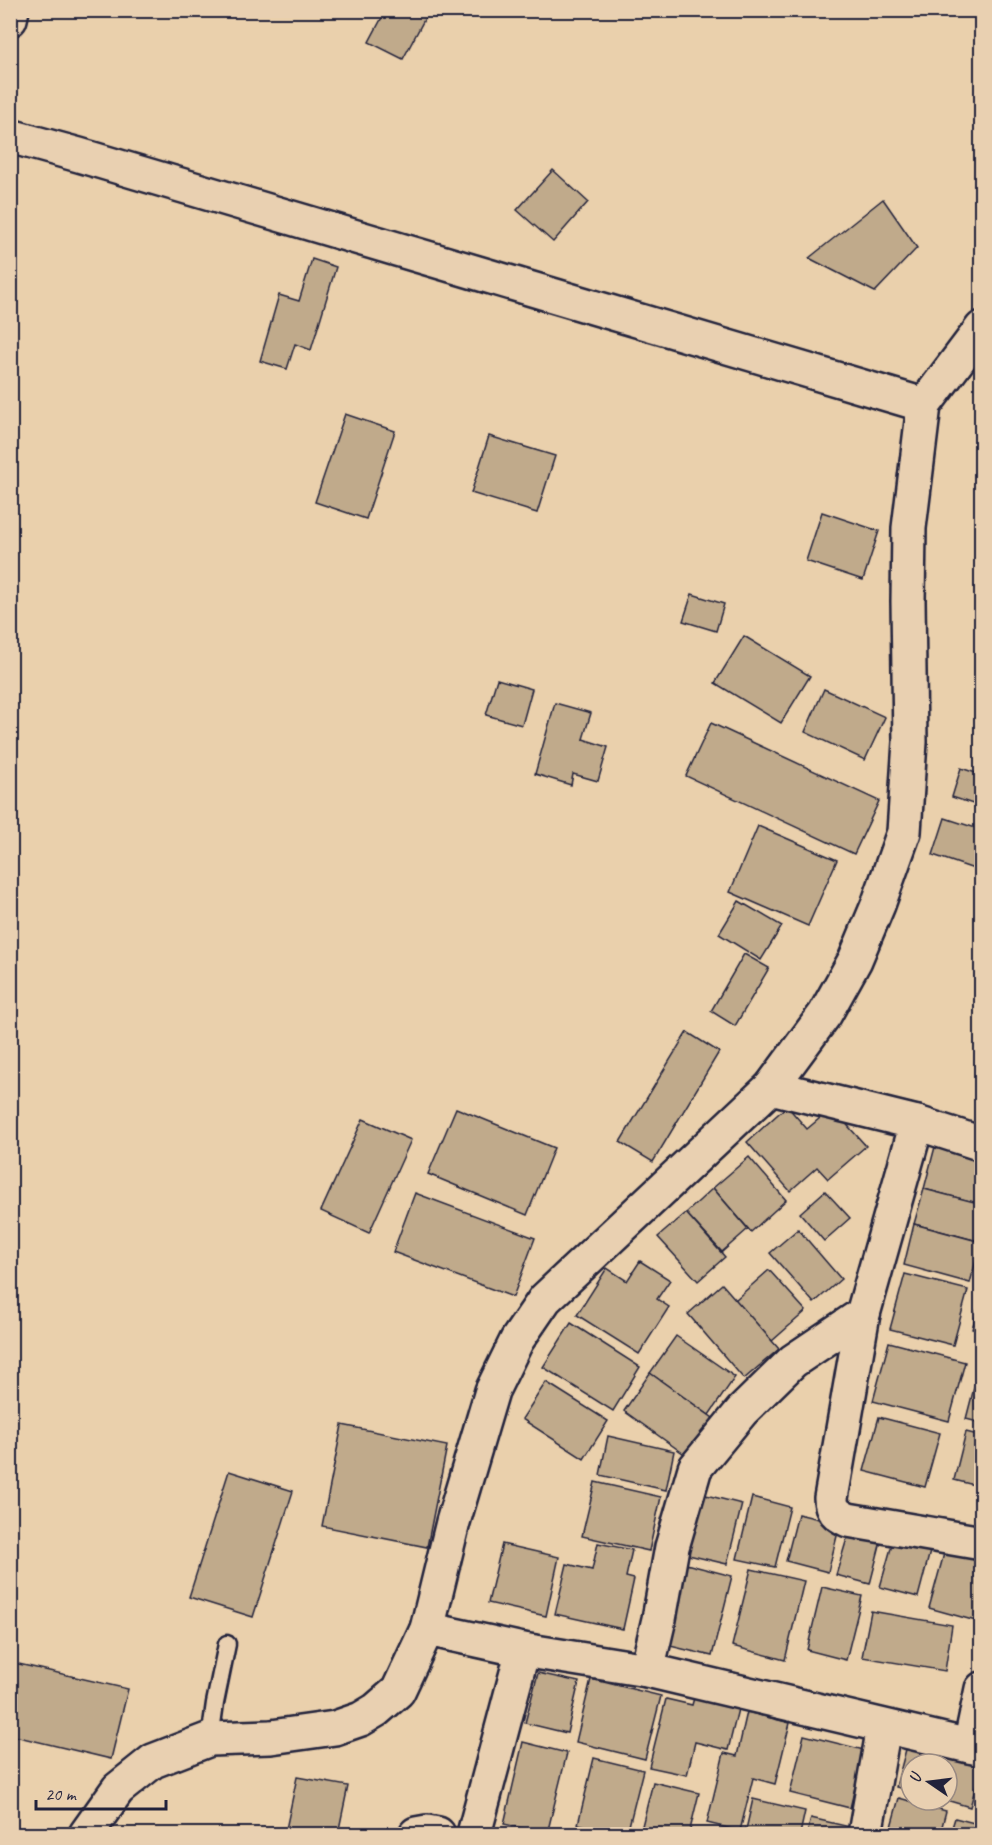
<svg xmlns="http://www.w3.org/2000/svg" width="992" height="1845" viewBox="0 0 992 1845" font-family="Caveat,sans-serif">
	<style>
		.building { fill: #c0aa8b; stroke: #22223b; stroke-width: 1.5 }
		.lines { fill: none; stroke-linecap: round; stroke-linejoin: round }
		.lane-casing { stroke: #22223b; stroke-width: 21 }
		.street-casing { stroke: #22223b; stroke-width: 38 }
		.secondary-casing { stroke: #22223b; stroke-width: 38 }
		.lane { stroke: #e9d0b1; stroke-width: 16 }
		.street { stroke: #e9d0b1; stroke-width: 33 }
		.secondary { stroke: #e9d0b1; stroke-width: 33 }
	</style>
	<rect width="100%" height="100%" fill="#ead0ac"/>
	<filter id="ink" filterUnits="userSpaceOnUse"><feTurbulence type="fractalNoise" baseFrequency=".0167" numOctaves="2"/><feDisplacementMap in="SourceGraphic" scale="12" xChannelSelector="R" yChannelSelector="G"/><feConvolveMatrix kernelMatrix="1 2 1 2 8 2 1 2 1" color-interpolation-filters="sRGB"/></filter>
	<g filter="url(#ink)">
		<g class="building">
			<path d="M386 10H419L427 14 403 59 369 42Z"/>
			<path d="M553 170 588 202 553 242 517 210Z"/>
			<path d="M883 199 917 248 875 292 809 258Z"/>
			<path d="M312 259 336 267 311 350 295 344 287 369 260 361 279 295 299 301Z"/>
			<path d="M345 414 395 431 366 519 315 502Z"/>
			<path d="M489 436 555 456 537 513 471 493Z"/>
			<path d="M822 512 879 531 863 580 806 561Z"/>
			<path d="M692 594 724 604 716 631 683 621Z"/>
			<path d="M744 636 810 676 781 723 715 683Z"/>
			<path d="M497 679 532 689 522 725 486 715Z"/>
			<path d="M824 689 885 717 865 760 805 732Z"/>
			<path d="M555 703 591 713 583 739 608 747 598 781 573 774 571 785 535 774Z"/>
			<path d="M711 723 879 801 854 854 686 776Z"/>
			<path d="M961 768 982 775V807L952 797Z"/>
			<path d="M945 818 982 830V855L977 870 933 855Z"/>
			<path d="M758 826 837 860 808 926 730 892Z"/>
			<path d="M739 901 782 926 761 960 719 934Z"/>
			<path d="M744 954 769 968 735 1026 711 1011Z"/>
			<path d="M687 1032 719 1052 653 1162 620 1142Z"/>
			<path d="M787 1106 807 1129 832 1108 866 1146 828 1179 817 1167 790 1191 747 1142Z"/>
			<path d="M456 1108 554 1148 527 1215 428 1174Z"/>
			<path d="M363 1119 411 1140 369 1233 321 1211Z"/>
			<path d="M936 1143 982 1155V1185L977 1203 924 1189Z"/>
			<path d="M749 1157 786 1200 751 1232 713 1188Z"/>
			<path d="M713 1188 748 1229 722 1252 686 1213Z"/>
			<path d="M924 1189 982 1204V1227L978 1241 914 1224Z"/>
			<path d="M825 1191 850 1218 824 1241 800 1213Z"/>
			<path d="M415 1193 535 1238 513 1297 393 1252Z"/>
			<path d="M686 1213 725 1257 698 1281 658 1237Z"/>
			<path d="M914 1224 981 1242 970 1283 904 1265Z"/>
			<path d="M798 1229 841 1279 814 1303 770 1253Z"/>
			<path d="M640 1261 670 1280 657 1299 669 1307 639 1354 577 1315 607 1268 627 1281Z"/>
			<path d="M769 1270 806 1311 772 1341 735 1300Z"/>
			<path d="M905 1274 968 1290 953 1345 890 1329Z"/>
			<path d="M722 1284 779 1349 744 1379 688 1314Z"/>
			<path d="M982 1293V1331L972 1329Z"/>
			<path d="M571 1323 640 1367 613 1411 543 1367Z"/>
			<path d="M676 1336 735 1377 709 1415 650 1373Z"/>
			<path d="M889 1342 965 1362 949 1421 873 1401Z"/>
			<path d="M650 1373 713 1418 687 1456 624 1411Z"/>
			<path d="M977 1376 982 1378V1423L966 1419Z"/>
			<path d="M546 1382 608 1421 584 1459 522 1419Z"/>
			<path d="M879 1417 940 1433 925 1487 864 1471Z"/>
			<path d="M342 1425 447 1446 427 1547 322 1526Z"/>
			<path d="M966 1432 982 1436V1487L954 1480Z"/>
			<path d="M608 1436 674 1451 666 1490 600 1475Z"/>
			<path d="M229 1471 293 1491 253 1617 189 1597Z"/>
			<path d="M595 1482 661 1497 649 1551 582 1536Z"/>
			<path d="M698 1493 742 1504 727 1564 684 1554Z"/>
			<path d="M752 1497 790 1507 775 1567 737 1559Z"/>
			<path d="M798 1514 840 1524 828 1572 786 1561Z"/>
			<path d="M849 1532 881 1541 870 1584 836 1575Z"/>
			<path d="M895 1534 932 1544 918 1597 880 1587Z"/>
			<path d="M598 1543 632 1550 626 1577 634 1579 623 1629 555 1614 567 1564 592 1570Z"/>
			<path d="M502 1544 559 1557 546 1616 488 1603Z"/>
			<path d="M945 1550 982 1560V1600L976 1621 929 1608Z"/>
			<path d="M686 1564 732 1576 712 1656 666 1645Z"/>
			<path d="M751 1569 804 1581 785 1660 732 1646Z"/>
			<path d="M822 1587 862 1596 846 1660 807 1650Z"/>
			<path d="M871 1611 952 1625 945 1671 862 1657Z"/>
			<path d="M10 1662 128 1689 111 1759 10 1735Z"/>
			<path d="M538 1673 579 1682 567 1733 525 1723Z"/>
			<path d="M591 1679 661 1696 645 1759 576 1742Z"/>
			<path d="M694 1698 738 1709 728 1750 695 1742 687 1775 649 1767 666 1699 692 1705Z"/>
			<path d="M747 1712 790 1723 775 1784 753 1778 740 1831 707 1823 724 1753 737 1756Z"/>
			<path d="M804 1735 864 1750 850 1808 790 1793Z"/>
			<path d="M909 1738 982 1764 970 1807 946 1800 947 1764H911V1791L896 1787Z"/>
			<path d="M523 1742 567 1753 547 1834 504 1824Z"/>
			<path d="M594 1758 643 1770 627 1834H618L578 1824Z"/>
			<path d="M297 1777 348 1786 338 1834H285Z"/>
			<path d="M653 1782 699 1793 689 1834H640Z"/>
			<path d="M899 1798 946 1811 940 1834H889Z"/>
			<path d="M753 1799 805 1811 800 1834H745Z"/>
			<path d="M811 1818 854 1828 852 1834H807Z"/>
			<path d="M955 1818 982 1825V1834H950Z"/>
		</g>
		<g class="lines">
			<g class="lane-casing">
				<path id="lane" d="M210 1739 215 1703 227 1644"/>
			</g>
			<g class="street-casing">
				<g id="street">
					<path d="M10 19 12 10"/>
					<path d="M10 136 79 155 924 405"/>
					<path d="M771 1087 917 1123 982 1144"/>
					<path d="M917 1123 863 1314 831 1498C831 1510 837 1515 848 1520L982 1543"/>
					<path d="M427 1629 523 1650 647 1670 982 1749"/>
					<path d="M647 1670 659 1619 672 1547 695 1468 742 1411 793 1361 863 1314"/>
					<path d="M970 1746 982 1689"/>
					<path d="M416 1834 427 1832 438 1834"/>
					<path d="M474 1834 523 1650"/>
					<path d="M865 1834 884 1727"/>
				</g>
			</g>
			<g class="secondary-casing">
				<path id="secondary" d="M86 1834 118 1789 153 1761 210 1739 271 1737 335 1728 361 1719 376 1710 398 1691 427 1629 453 1522 492 1391 517 1340 545 1299 771 1087 825 1014 855 960 878 905 904 832 910 742 908 601 909 528 924 405 982 328"/>
			</g>
			<use href="#lane" class="lane"/>
			<use href="#street" class="street"/>
			<use href="#secondary" class="secondary"/>
		</g>
	</g>
	<rect width="992" height="1845" fill="none" stroke="#e9d0b1" stroke-width="36"/>
	<rect x="18" y="18" width="956" height="1809" fill="none" stroke="#22223b" stroke-width="2" filter="url(#ink)"/>
	<g transform="translate(929 1782) rotate(284)"><circle r="28" fill="#e9d0b1" stroke="#998a82" stroke-width="1.5"/>
	<path d="M0-4.5L10 22L0 15L-10 22Z" fill="#22223b"/>
	<text y="-9" font-size="16" font-weight="bold" text-anchor="middle" fill="#22223b">U</text>
	</g>
	<path d="M36 1800v9h130v-9" fill="none" stroke="#22223b" stroke-width="3"/>
	<text x="45" y="1800" font-size="18" fill="#22223b" stroke="#e9d0b1" stroke-width="4.5" paint-order="stroke">20 m</text>
</svg>
